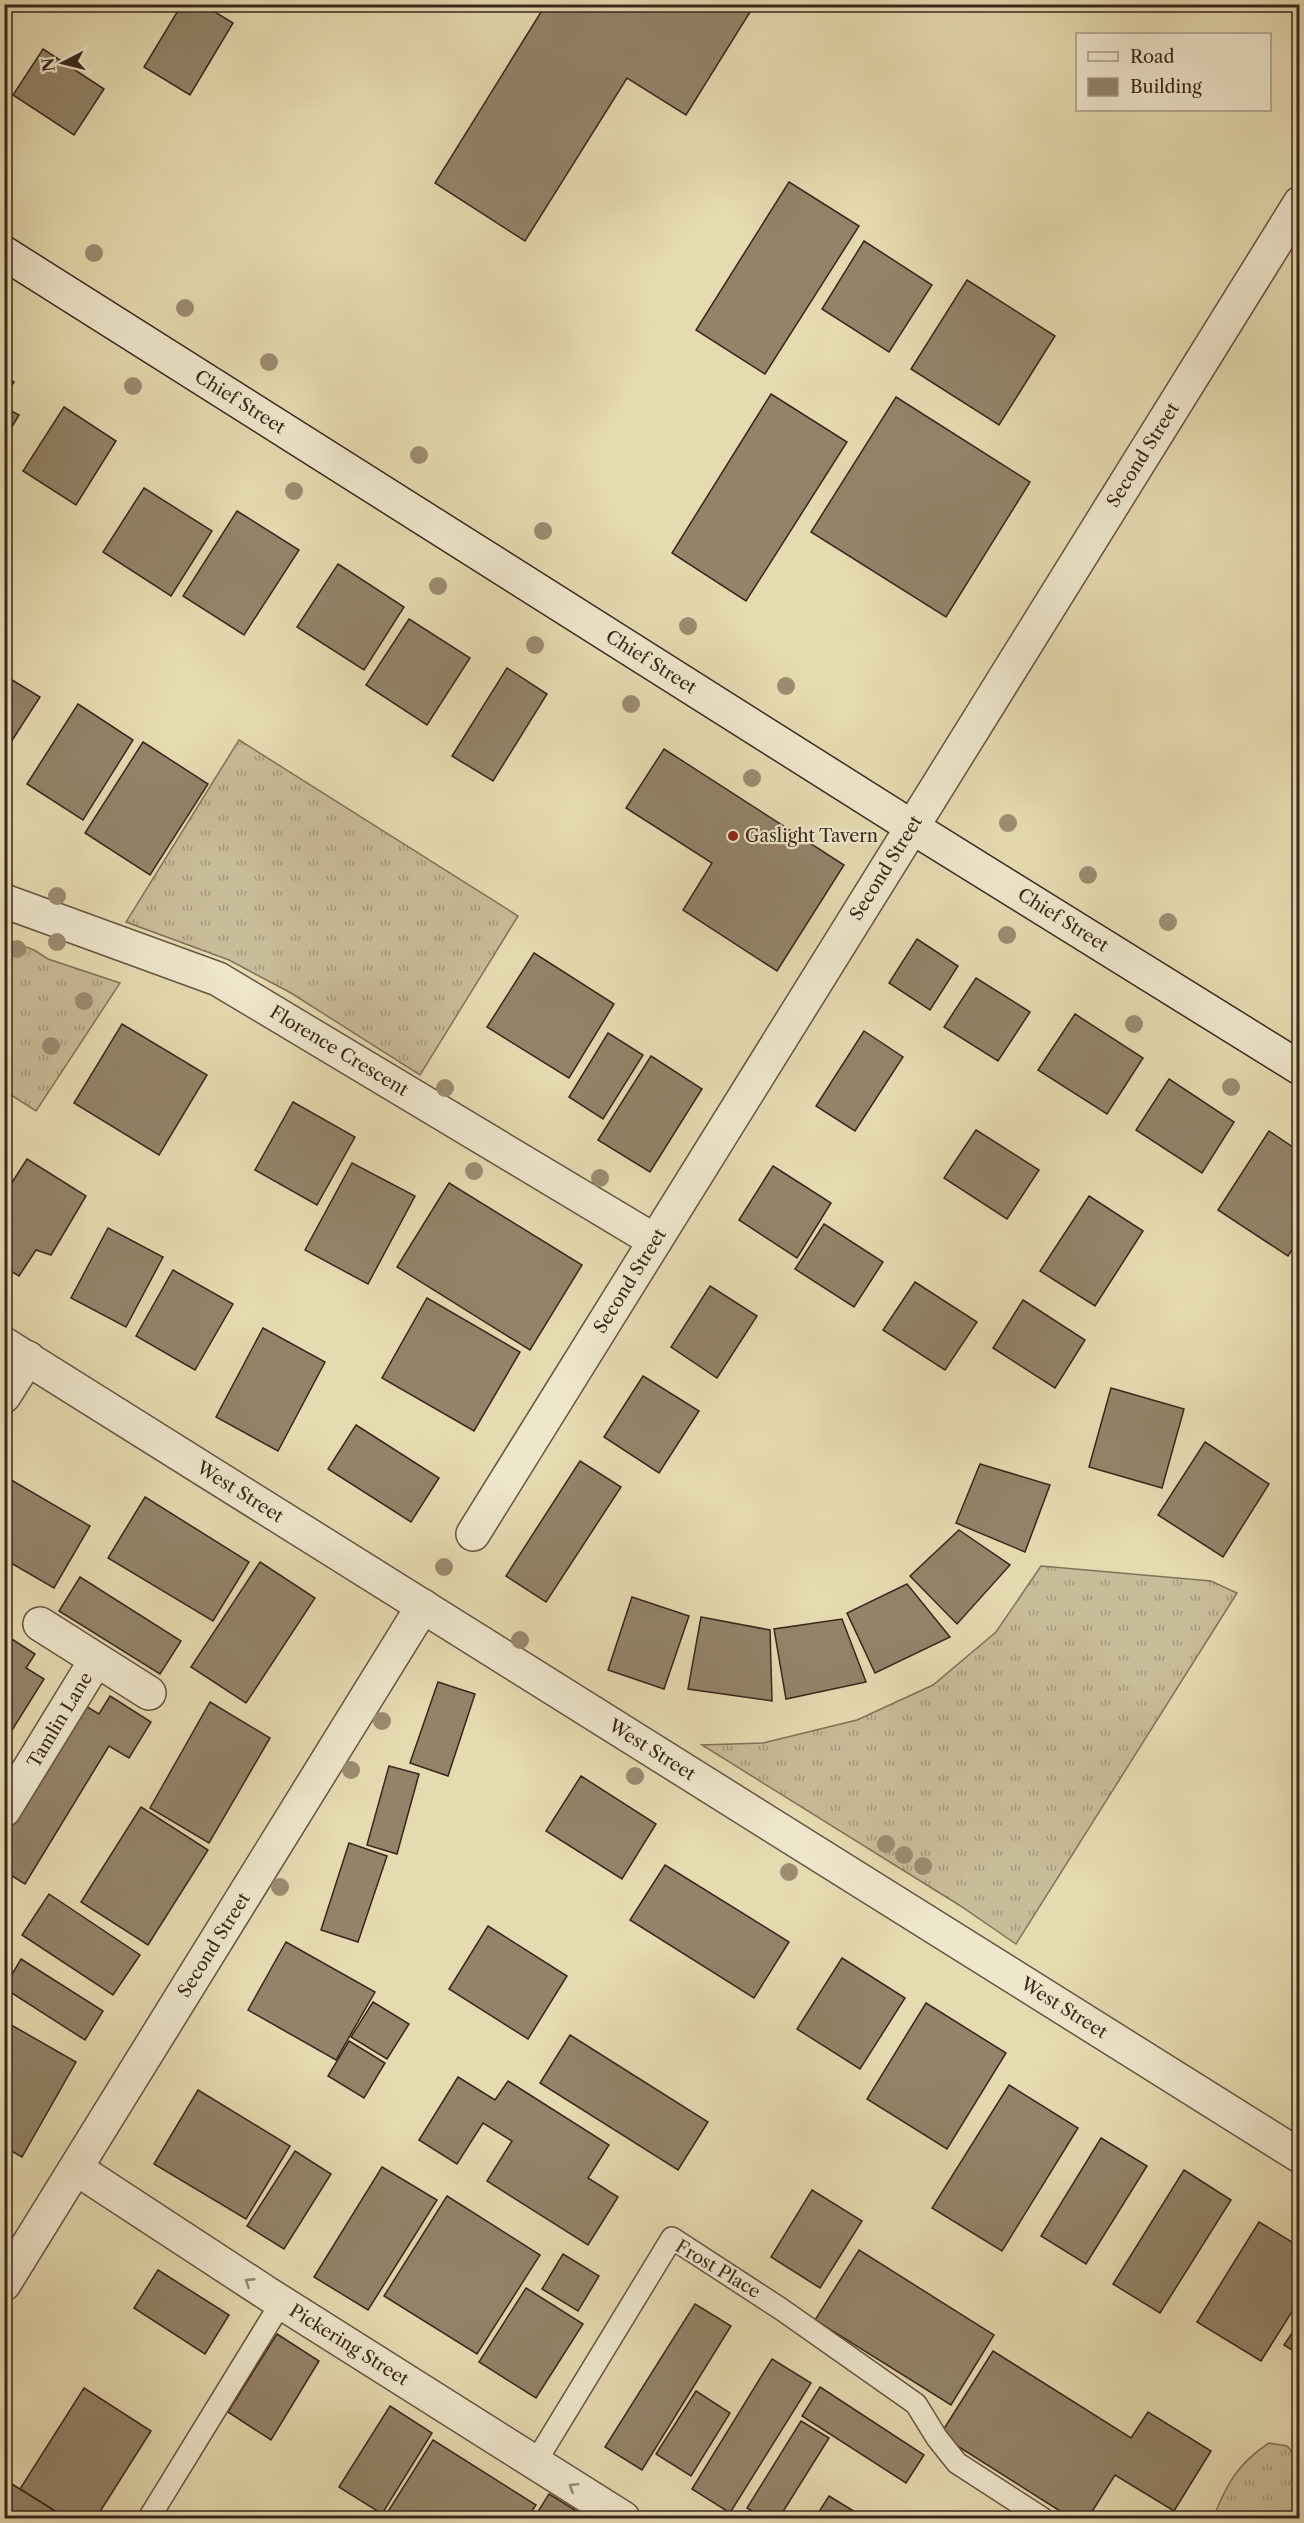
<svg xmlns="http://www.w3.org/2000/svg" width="1304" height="2523" viewBox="0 0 1304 2523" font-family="'Libre Caslon Text',serif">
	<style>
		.grass { fill: url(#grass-tufts); stroke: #81725a; stroke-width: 1.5 }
		.building { fill: #938469; stroke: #39271c; stroke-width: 1.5 }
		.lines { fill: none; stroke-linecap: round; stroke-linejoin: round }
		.lane-casing { stroke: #645441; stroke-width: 24 }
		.street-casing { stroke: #645441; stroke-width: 36 }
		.secondary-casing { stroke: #39271c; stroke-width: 36 }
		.lane { stroke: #efe7cc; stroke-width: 21 }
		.street { stroke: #efe7cc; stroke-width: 33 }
		.secondary { stroke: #efe7cc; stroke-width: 33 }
		.tree { fill: #9b8c70 }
		.oneway { stroke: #948774 }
		.poi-dot { fill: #8f2418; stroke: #efe7cc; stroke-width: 2 }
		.labels { text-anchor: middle; stroke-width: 4.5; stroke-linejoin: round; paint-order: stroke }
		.street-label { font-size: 18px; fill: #39271c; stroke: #efe7cc }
		.poi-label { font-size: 18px; fill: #39271c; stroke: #efe7cc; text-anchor: start }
	</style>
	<defs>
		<pattern id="grass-tufts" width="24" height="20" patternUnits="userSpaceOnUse" patternTransform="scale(1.5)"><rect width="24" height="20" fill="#c9bc98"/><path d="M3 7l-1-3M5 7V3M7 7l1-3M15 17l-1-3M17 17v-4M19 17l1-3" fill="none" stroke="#a4997b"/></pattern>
	</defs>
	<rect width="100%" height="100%" fill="#e6dab1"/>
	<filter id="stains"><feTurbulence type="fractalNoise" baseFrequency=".00333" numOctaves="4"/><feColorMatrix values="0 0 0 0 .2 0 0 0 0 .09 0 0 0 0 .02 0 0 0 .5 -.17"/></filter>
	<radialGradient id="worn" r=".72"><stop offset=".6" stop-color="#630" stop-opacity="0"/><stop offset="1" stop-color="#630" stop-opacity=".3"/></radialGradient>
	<g class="grass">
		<path d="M239 740 518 916 420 1075 291 993 229 960 126 922Z"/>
		<path d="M4 939 34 950 48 959 120 983 36 1111 5 1091Z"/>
		<path d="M1041 1566 1211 1581 1237 1593 1016 1944 959 1905 702 1745 763 1743 857 1720 933 1685 996 1632Z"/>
		<path d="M1269 2443 1287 2446 1299 2459V2518H1213C1227 2484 1237 2464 1269 2443Z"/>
	</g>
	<g class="building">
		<path d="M182 4H202L233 23 190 95 144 67Z"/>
		<path d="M546 4H755L686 115 627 78 525 241 435 183Z"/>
		<path d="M43 49 104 89 74 135 13 95Z"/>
		<path d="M789 182 859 226 765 374 696 330Z"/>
		<path d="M864 241 932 285 889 352 822 309Z"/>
		<path d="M967 280 1055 336 999 425 911 369Z"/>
		<path d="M4 376 14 382 4 397Z"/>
		<path d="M771 394 847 442 746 601 672 553Z"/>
		<path d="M896 397 1030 482 946 617 811 532Z"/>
		<path d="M4 407 19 415 4 440Z"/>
		<path d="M64 407 116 441 76 505 23 471Z"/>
		<path d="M144 488 212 531 171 596 103 552Z"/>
		<path d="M237 511 299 550 244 635 183 596Z"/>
		<path d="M338 564 404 607 364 670 297 627Z"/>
		<path d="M409 619 470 658 427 725 366 685Z"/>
		<path d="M507 668 547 694 493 781 452 756Z"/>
		<path d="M4 675 40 697 4 753Z"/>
		<path d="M78 704 133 740 83 820 27 784Z"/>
		<path d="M143 742 208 784 150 875 85 833Z"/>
		<path d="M664 749 844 865 777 971 683 910 712 863 626 808Z"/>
		<path d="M917 939 958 966 930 1010 889 983Z"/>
		<path d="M534 953 614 1004 569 1078 487 1027Z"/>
		<path d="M976 978 1030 1012 998 1061 944 1027Z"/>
		<path d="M1075 1014 1143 1058 1107 1114 1038 1070Z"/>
		<path d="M122 1024 207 1075 159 1155 74 1103Z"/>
		<path d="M864 1031 903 1057 855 1131 816 1106Z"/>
		<path d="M608 1033 643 1055 603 1119 569 1097Z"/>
		<path d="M651 1056 702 1089 650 1172 598 1140Z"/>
		<path d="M1169 1079 1234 1122 1202 1173 1136 1130Z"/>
		<path d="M293 1102 355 1137 317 1205 255 1170Z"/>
		<path d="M976 1130 1039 1170 1007 1219 944 1178Z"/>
		<path d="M1269 1131 1300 1152V1237L1288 1256 1218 1210Z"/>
		<path d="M27 1159 86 1196 51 1255 36 1250 19 1276 4 1267V1195Z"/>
		<path d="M352 1163 415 1196 368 1284 305 1250Z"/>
		<path d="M773 1166 831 1203 797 1258 739 1220Z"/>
		<path d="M449 1183 582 1265 530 1350 397 1267Z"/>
		<path d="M1089 1196 1143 1231 1095 1306 1040 1271Z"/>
		<path d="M824 1224 883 1262 854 1307 795 1269Z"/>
		<path d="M108 1228 163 1257 126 1327 71 1298Z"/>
		<path d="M173 1270 233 1304 195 1370 136 1336Z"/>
		<path d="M915 1282 977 1322 945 1370 883 1330Z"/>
		<path d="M710 1286 757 1316 717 1378 671 1347Z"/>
		<path d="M427 1298 520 1352 474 1431 382 1378Z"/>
		<path d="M1023 1300 1085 1340 1055 1388 993 1348Z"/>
		<path d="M263 1328 325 1362 278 1451 216 1417Z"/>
		<path d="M643 1376 699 1411 659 1473 604 1437Z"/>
		<path d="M1111 1388 1184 1409 1162 1488 1089 1467Z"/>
		<path d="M356 1425 439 1478 411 1522 328 1469Z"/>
		<path d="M1205 1442 1269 1484 1223 1557 1158 1515Z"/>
		<path d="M580 1461 621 1487 546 1602 506 1576Z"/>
		<path d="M980 1464 1050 1485 1025 1552 956 1523Z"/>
		<path d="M6 1477 90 1526 54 1588 4 1559Z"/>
		<path d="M145 1497 249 1562 213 1621 108 1558Z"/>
		<path d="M959 1530 1010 1565 957 1624 910 1576Z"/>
		<path d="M260 1562 315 1598 246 1703 191 1667Z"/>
		<path d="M80 1577 181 1641 160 1674 59 1611Z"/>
		<path d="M907 1584 950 1637 875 1673 847 1613Z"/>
		<path d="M632 1597 689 1616 664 1689 608 1670Z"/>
		<path d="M701 1617 770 1630 772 1701 688 1689Z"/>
		<path d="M842 1619 866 1682 786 1699 774 1629Z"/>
		<path d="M4 1634 35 1654 26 1668 44 1679 4 1743V1671L10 1662 4 1658Z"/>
		<path d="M438 1682 475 1694 448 1776 410 1763Z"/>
		<path d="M110 1696 151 1722 129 1758 109 1746 25 1884 4 1871V1834L84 1705 99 1714Z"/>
		<path d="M210 1702 270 1738 209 1843 150 1808Z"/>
		<path d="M389 1766 419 1774 397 1854 367 1845Z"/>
		<path d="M581 1776 656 1824 622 1879 546 1831Z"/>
		<path d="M141 1807 208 1850 148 1945 81 1902Z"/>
		<path d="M349 1843 387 1856 358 1942 321 1930Z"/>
		<path d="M665 1865 789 1942 754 1998 630 1920Z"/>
		<path d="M49 1894 140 1955 113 1995 22 1935Z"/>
		<path d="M488 1926 567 1976 528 2039 449 1989Z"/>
		<path d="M286 1942 375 1992 336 2060 248 2010Z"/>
		<path d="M842 1958 905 1998 860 2069 797 2029Z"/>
		<path d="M21 1959 103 2011 85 2040 4 1988Z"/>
		<path d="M373 2002 409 2024 387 2059 351 2037Z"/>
		<path d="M926 2003 1006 2053 947 2149 867 2099Z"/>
		<path d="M6 2022 76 2062 22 2157 4 2147Z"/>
		<path d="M570 2035 708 2122 678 2170 540 2083Z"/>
		<path d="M349 2041 385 2063 364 2098 328 2076Z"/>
		<path d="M458 2077 495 2100 508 2081 609 2145 588 2178 618 2197 588 2245 487 2181 512 2141 483 2123 457 2164 419 2140Z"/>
		<path d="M1009 2085 1078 2128 1002 2251 932 2208Z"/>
		<path d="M198 2090 290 2146 246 2219 154 2164Z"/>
		<path d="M1101 2138 1147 2166 1086 2264 1041 2236Z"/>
		<path d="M295 2151 331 2174 284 2249 247 2226Z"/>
		<path d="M382 2167 437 2200 368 2310 314 2277Z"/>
		<path d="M1184 2170 1231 2200 1160 2313 1113 2284Z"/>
		<path d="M812 2190 862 2221 820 2288 771 2257Z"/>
		<path d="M447 2196 540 2255 477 2354 384 2296Z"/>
		<path d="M1259 2222 1300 2247V2299L1261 2361 1197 2322Z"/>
		<path d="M859 2250 994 2335 951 2405 815 2320Z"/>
		<path d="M563 2254 599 2276 578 2311 542 2289Z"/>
		<path d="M158 2270 229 2315 205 2354 134 2308Z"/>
		<path d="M526 2288 583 2324 536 2398 479 2362Z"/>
		<path d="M695 2304 731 2326 642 2470 605 2447Z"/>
		<path d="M1300 2321V2355L1284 2345Z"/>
		<path d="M277 2334 319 2361 271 2440 228 2412Z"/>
		<path d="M993 2351 1131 2438 1148 2412 1211 2451 1174 2511 1115 2475 1088 2518H1071L940 2435Z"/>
		<path d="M772 2359 811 2383 730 2513 692 2489Z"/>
		<path d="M820 2387 924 2455 906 2483 802 2416Z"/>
		<path d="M84 2388 151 2431 96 2518H66L20 2489Z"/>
		<path d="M696 2391 730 2413 691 2476 656 2454Z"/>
		<path d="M390 2406 432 2433 382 2514 339 2487Z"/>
		<path d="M801 2421 829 2438 779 2518H764L747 2508Z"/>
		<path d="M433 2440 536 2505 527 2518H384Z"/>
		<path d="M4 2479 66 2518H4Z"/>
		<path d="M549 2494 588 2518H534Z"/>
		<path d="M829 2496 865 2518H815Z"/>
	</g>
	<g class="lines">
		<g class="lane-casing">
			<g id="lane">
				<path d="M535 2463 672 2238 781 2309 916 2404 937 2438 957 2463 1042 2518"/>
				<path d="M149 2518 281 2303"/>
			</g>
		</g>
		<g class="street-casing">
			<g id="street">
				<path d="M4 901 218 979 655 1241"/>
				<path d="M4 1344 1300 2156"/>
				<path d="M4 1396 28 1358"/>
				<path d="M473 1534 1300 203"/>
				<path d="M40 1624 149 1693"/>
				<path d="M4 1810 96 1660"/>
				<path d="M77 2169 268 2294 623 2518"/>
				<path d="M4 2284 423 1606"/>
			</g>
		</g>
		<g class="secondary-casing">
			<path id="secondary" d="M4 253 912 827 1300 1068"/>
		</g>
		<use href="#lane" class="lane"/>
		<use href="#street" class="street"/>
		<use href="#secondary" class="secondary"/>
	</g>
	<g class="tree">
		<circle cx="94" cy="253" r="9"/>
		<circle cx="185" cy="308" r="9"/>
		<circle cx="269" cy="362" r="9"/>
		<circle cx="133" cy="386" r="9"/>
		<circle cx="419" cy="455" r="9"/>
		<circle cx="294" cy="491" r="9"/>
		<circle cx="543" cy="531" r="9"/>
		<circle cx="438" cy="586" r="9"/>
		<circle cx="688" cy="626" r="9"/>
		<circle cx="535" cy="645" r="9"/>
		<circle cx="786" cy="686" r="9"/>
		<circle cx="631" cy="704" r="9"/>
		<circle cx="752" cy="778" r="9"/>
		<circle cx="1008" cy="823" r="9"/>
		<circle cx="1088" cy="875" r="9"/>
		<circle cx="57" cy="896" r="9"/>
		<circle cx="1168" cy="922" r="9"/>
		<circle cx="1007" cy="935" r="9"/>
		<circle cx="57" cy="942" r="9"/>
		<circle cx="17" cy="949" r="9"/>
		<circle cx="84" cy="1001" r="9"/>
		<circle cx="1134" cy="1024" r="9"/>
		<circle cx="51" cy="1046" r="9"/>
		<circle cx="1231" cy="1087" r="9"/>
		<circle cx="445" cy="1088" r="9"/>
		<circle cx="474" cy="1171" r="9"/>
		<circle cx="600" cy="1178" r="9"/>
		<circle cx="444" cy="1567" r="9"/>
		<circle cx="520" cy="1640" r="9"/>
		<circle cx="382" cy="1721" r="9"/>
		<circle cx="351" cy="1770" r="9"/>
		<circle cx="635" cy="1776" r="9"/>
		<circle cx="886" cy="1844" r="9"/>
		<circle cx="904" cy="1855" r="9"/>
		<circle cx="923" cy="1866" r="9"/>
		<circle cx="789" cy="1872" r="9"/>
		<circle cx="280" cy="1887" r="9"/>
	</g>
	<defs><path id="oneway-chevron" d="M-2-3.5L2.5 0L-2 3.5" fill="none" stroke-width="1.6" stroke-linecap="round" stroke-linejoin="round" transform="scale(1.5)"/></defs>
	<g class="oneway">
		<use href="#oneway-chevron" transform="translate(249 2282) rotate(-147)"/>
		<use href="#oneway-chevron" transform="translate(573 2487) rotate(-148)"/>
	</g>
	<circle class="poi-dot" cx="733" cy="836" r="6"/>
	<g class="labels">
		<g class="street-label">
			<text transform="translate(240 402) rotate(32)" y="6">Chief Street</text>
			<text transform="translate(1143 455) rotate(-58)" y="6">Second Street</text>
			<text transform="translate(651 662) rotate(32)" y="6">Chief Street</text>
			<text transform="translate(886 868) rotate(-58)" y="6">Second Street</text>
			<text transform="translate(1063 920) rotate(32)" y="6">Chief Street</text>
			<text transform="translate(339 1051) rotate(31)" y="6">Florence Crescent</text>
			<text transform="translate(630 1281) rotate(-58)" y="6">Second Street</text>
			<text transform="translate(240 1492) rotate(32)" y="6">West Street</text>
			<text transform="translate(60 1720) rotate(-59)" y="6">Tamlin Lane</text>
			<text transform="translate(652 1750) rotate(32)" y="6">West Street</text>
			<text transform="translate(214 1945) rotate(-58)" y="6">Second Street</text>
			<text transform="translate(1064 2008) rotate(32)" y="6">West Street</text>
			<text transform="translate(718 2269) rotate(31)" y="6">Frost Place</text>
			<text transform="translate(349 2345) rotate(32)" y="6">Pickering Street</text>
		</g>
		<g class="poi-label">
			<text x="745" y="842">Gaslight Tavern</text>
		</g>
	</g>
	<rect width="1304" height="2523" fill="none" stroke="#e6dab1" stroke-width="24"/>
	<rect x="6" y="6" width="1292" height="2511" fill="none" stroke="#39271c" stroke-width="3"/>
	<rect x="12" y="12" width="1280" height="2499" fill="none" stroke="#39271c" stroke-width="1.5"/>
	<rect x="1076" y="33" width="195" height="78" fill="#efe7cc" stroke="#a69a86" stroke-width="1.5"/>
	<rect x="1088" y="52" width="30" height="9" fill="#efe7cc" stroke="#a69a86" stroke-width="1.5"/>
	<text x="1130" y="63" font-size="18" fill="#39271c">Road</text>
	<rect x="1088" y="78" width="30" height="18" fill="#938469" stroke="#a69a86" stroke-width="1.5"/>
	<text x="1130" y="93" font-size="18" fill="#39271c">Building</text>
	<g transform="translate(63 63) rotate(263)" stroke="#efe7cc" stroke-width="4.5" paint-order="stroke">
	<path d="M0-4.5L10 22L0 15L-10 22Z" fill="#39271c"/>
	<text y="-9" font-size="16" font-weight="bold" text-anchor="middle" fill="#39271c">N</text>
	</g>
	<rect width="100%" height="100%" filter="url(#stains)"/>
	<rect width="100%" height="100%" fill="url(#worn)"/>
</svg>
